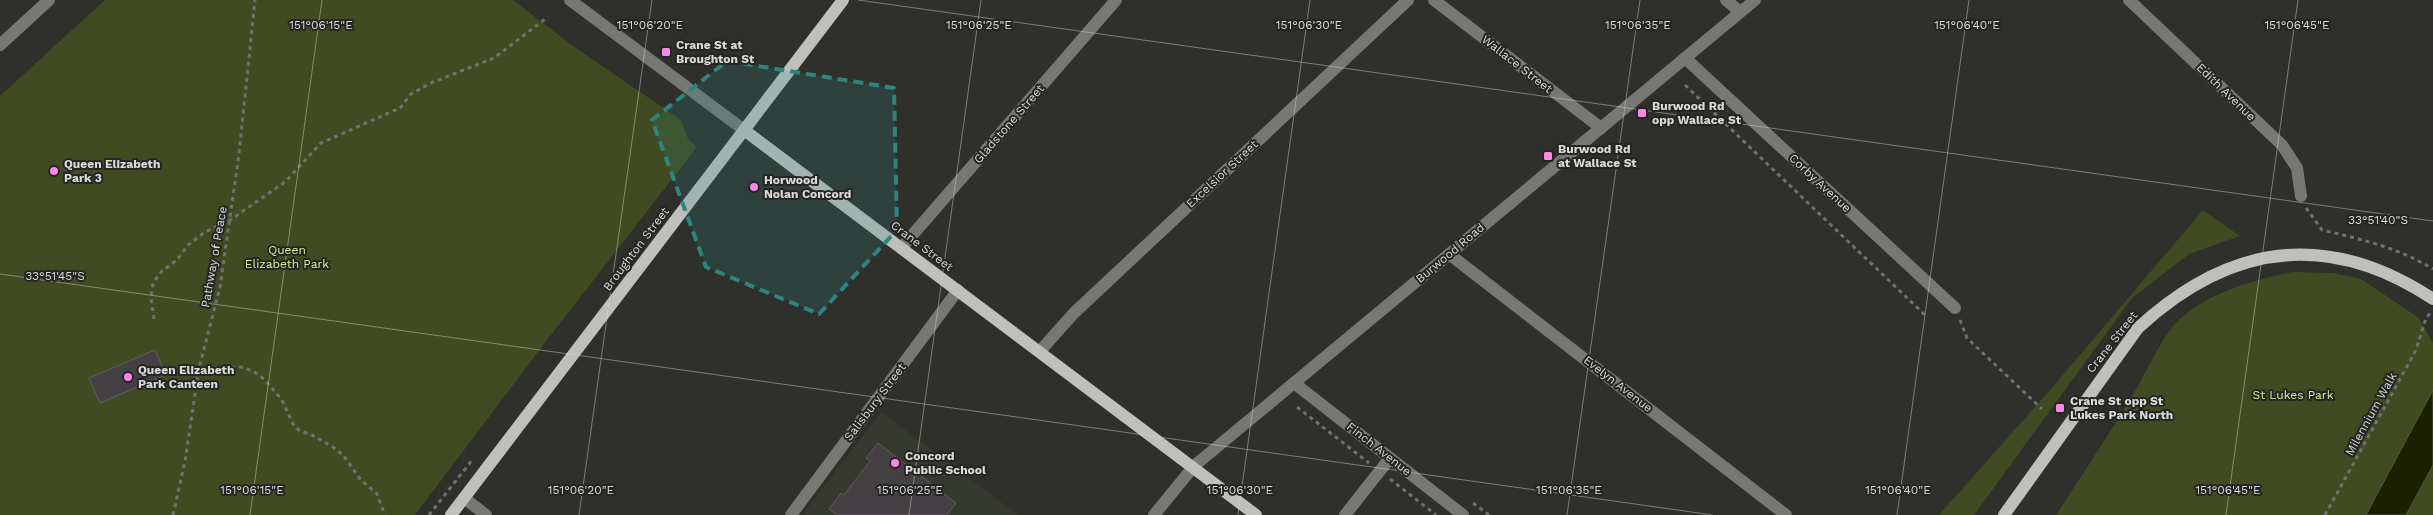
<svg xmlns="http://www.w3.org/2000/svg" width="2433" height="515" viewBox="0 0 2433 515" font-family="'Work Sans',sans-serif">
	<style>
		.built { fill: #36392f }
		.green { fill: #414b21 }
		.water { fill: #1a2000; stroke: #545841 }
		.building { fill: #444043; stroke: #5f5b5e }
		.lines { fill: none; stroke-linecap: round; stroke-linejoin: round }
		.path { stroke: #71726f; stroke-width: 3; stroke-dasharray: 4 4; stroke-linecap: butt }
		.minor { stroke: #777876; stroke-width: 12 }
		.major { stroke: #bfc0bc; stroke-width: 12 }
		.marked { fill: #2d857e; fill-opacity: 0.2; stroke: #2d857e; stroke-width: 4; stroke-dasharray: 10 6; stroke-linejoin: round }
		.ticks { fill: none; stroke: #dadad8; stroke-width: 1; stroke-opacity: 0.45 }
		.poi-dot { fill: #fa87e7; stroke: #252623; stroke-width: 2 }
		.labels { text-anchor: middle; stroke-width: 4; stroke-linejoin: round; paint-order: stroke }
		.poi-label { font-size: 12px; font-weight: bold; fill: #dadad8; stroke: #252623; text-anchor: start }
		.street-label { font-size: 12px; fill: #dadad8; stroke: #252623 }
		.park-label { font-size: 12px; fill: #d9ef91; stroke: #252623 }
		.ticks-label { font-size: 12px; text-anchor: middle; fill: #dadad8; stroke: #252623; stroke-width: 4; stroke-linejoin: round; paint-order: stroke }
	</style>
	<rect width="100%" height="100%" fill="#2f302c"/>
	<path class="built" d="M881 412 1018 515H802Z"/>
	<g class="green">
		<path d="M105 0H513L573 46 681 120 688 139 697 147 547 340 415 515H0V96Z"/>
		<path d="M2203 210 2240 236 2189 254 2132 298 1974 515H1939L2057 382Z"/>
		<path d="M2293 272 2333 273 2361 279 2419 318 2433 343V390L2366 515H2056C2084 472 2112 430 2138 386 2147 370 2164 335 2175 324 2205 293 2253 280 2293 272Z"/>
		<path d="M2433 465V515H2406Z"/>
	</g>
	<path class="water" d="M2433 390V465L2406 515H2366Z"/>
	<g class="building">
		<path d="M155 350 166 375 100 403 89 378Z"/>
		<path d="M878 443 956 503 947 515H837L829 509 841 493 844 495 870 461 866 458Z"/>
	</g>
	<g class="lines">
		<g class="path">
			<path d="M1685 85 1926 316"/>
			<path d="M2306 208 2322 230C2361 239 2399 248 2433 269"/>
			<path d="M154 319 151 298 153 283 162 271 177 260 188 245 205 232 230 220 285 182 321 143 400 108 411 94 431 83 494 58 548 17"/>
			<path d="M1960 320 1967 338 2042 409"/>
			<path d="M199 368 241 367 253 371 264 379 282 400 294 426 300 431 310 434 333 447 343 455 360 479 377 494 385 515"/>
			<path d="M1297 407 1369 463"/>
			<path d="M1390 479 1436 515"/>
			<path d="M1473 503 1489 515"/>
			<path d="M173 515 185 461 199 368 220 287 239 154 255 0"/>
			<path d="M429 515 473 459"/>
			<path d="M2325 515 2416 350 2426 318 2431 312"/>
		</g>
		<g class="minor">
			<path d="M570 0 744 130"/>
			<path d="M1434 0 1601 128"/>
			<path d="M1726 0 1740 12"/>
			<path d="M2129 0 2282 145 2297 168 2301 196"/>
			<path d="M0 45 49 0"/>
			<path d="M1685 58 1955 308"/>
			<path d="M902 247 1116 0"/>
			<path d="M1449 254 1786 515"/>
			<path d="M1040 351 1074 313 1408 0"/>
			<path d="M1294 383 1463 515"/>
			<path d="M464 498 486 515"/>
			<path d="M791 515 958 290"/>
			<path d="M1154 515 1194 466 1755 0"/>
			<path d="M1345 515 1390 458"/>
		</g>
		<g class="major">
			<path d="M744 130 1256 515"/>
			<path d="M451 515 843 0"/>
			<path d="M2004 515 2138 328C2229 244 2327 229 2433 299"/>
		</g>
	</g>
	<path class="marked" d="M727 61 894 88 897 230 819 314 706 267 652 120Z"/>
	<path class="ticks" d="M858 0 2433 221M0 274 1713 515M250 515 322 0M579 515 652 0M909 515 981 0M1238 515 1310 0M1567 515 1640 0M1897 515 1969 0M2226 515 2298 0"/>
	<g class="poi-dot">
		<rect x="661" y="47" width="10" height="10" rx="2.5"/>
		<rect x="1637" y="108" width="10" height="10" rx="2.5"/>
		<rect x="1543" y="151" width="10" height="10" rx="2.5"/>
		<circle cx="54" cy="171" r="5"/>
		<circle cx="754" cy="187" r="5"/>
		<circle cx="128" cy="377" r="5"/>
		<rect x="2055" y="403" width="10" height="10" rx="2.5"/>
		<circle cx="895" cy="463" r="5"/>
	</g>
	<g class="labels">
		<g class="poi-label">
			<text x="676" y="49">Crane St at<tspan x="676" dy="14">Broughton St</tspan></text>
			<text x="1652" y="110">Burwood Rd<tspan x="1652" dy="14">opp Wallace St</tspan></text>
			<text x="1558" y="153">Burwood Rd<tspan x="1558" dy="14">at Wallace St</tspan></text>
			<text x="64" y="168">Queen Elizabeth<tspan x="64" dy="14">Park 3</tspan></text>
			<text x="764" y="184">Horwood<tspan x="764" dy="14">Nolan Concord</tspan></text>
			<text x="138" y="374">Queen Elizabeth<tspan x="138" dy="14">Park Canteen</tspan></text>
			<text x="2070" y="405">Crane St opp St<tspan x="2070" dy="14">Lukes Park North</tspan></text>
			<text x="905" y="460">Concord<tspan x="905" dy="14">Public School</tspan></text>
		</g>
		<g class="street-label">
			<text transform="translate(1517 64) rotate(38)" y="4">Wallace Street</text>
			<text transform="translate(2226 92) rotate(44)" y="4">Edith Avenue</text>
			<text transform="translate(1009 124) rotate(-49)" y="4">Gladstone Street</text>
			<text transform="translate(1222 174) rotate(-43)" y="4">Excelsior Street</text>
			<text transform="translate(1820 183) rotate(43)" y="4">Corby Avenue</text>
			<text transform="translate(922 246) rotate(37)" y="4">Crane Street</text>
			<text transform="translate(636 249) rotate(-53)" y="4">Broughton Street</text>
			<text transform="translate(1450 253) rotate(-40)" y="4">Burwood Road</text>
			<text transform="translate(214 257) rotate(-80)" y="4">Pathway of Peace</text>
			<text transform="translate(2112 342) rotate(-52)" y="4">Crane Street</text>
			<text transform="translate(1618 384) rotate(38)" y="4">Evelyn Avenue</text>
			<text transform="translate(875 402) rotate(-53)" y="4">Salisbury Street</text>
			<text transform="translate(2371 414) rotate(-61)" y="4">Milennium Walk</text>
			<text transform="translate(1379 449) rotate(38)" y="4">Finch Avenue</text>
		</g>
		<g class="park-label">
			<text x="287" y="254">Queen<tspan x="287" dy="14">Elizabeth Park</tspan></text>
			<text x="2293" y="399">St Lukes Park</text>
		</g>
	</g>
	<g class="ticks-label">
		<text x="321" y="29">151°06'15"E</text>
		<text x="650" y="29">151°06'20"E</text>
		<text x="979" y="29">151°06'25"E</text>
		<text x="1309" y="29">151°06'30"E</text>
		<text x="1638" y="29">151°06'35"E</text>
		<text x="1967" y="29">151°06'40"E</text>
		<text x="2297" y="29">151°06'45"E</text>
		<text x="2378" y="224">33°51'40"S</text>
		<text x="55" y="280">33°51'45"S</text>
		<text x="252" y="494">151°06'15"E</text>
		<text x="581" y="494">151°06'20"E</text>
		<text x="910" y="494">151°06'25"E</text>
		<text x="1240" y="494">151°06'30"E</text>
		<text x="1569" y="494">151°06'35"E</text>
		<text x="1898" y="494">151°06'40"E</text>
		<text x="2228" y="494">151°06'45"E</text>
	</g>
</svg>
